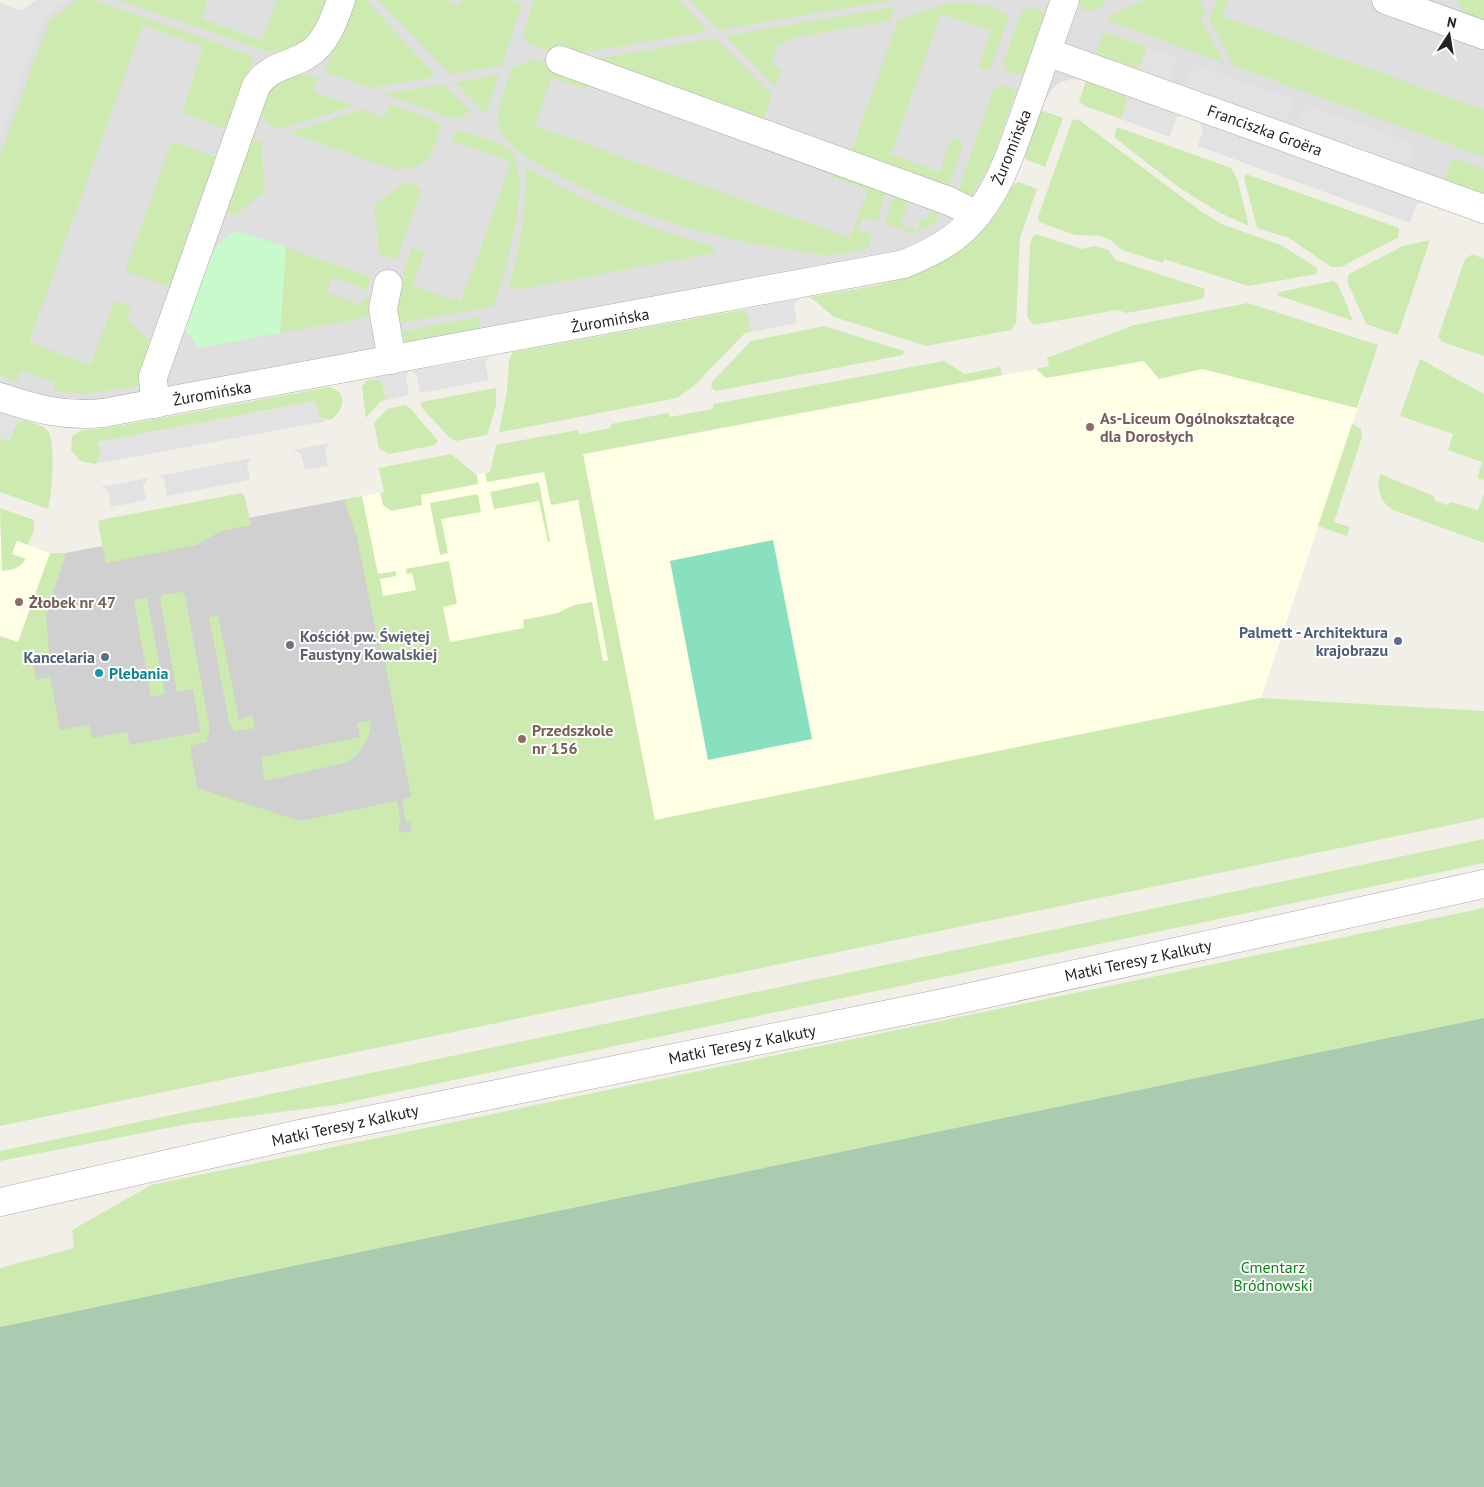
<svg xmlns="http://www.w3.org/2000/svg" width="1484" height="1487" viewBox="0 0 1484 1487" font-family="'PT Sans',sans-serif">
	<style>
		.residential { fill: #e0dfdf }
		.education { fill: #ffffe5 }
		.religious { fill: #d0d0d0 }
		.grass { fill: #cdebb0 }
		.cemetery { fill: #aacbaf }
		.park { fill: #c8facc }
		.pitch { fill: #88e0be }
		.parking { fill: #e2e2e2 }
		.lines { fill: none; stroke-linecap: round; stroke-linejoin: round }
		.minor-casing { stroke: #a9a9a9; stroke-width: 29 }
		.tertiary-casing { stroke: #a9a9a9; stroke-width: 29 }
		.minor { stroke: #fff; stroke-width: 28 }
		.tertiary { stroke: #fff; stroke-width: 28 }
		.education-dot { fill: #8d6e63; stroke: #fff; stroke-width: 2 }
		.service-dot { fill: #5c6f8a; stroke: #fff; stroke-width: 2 }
		.worship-dot { fill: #6b7280; stroke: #fff; stroke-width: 2 }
		.culture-dot { fill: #0f9aa8; stroke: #fff; stroke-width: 2 }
		.labels { text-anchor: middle; stroke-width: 4; stroke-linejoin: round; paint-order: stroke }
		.street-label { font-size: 16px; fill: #222; stroke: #fff }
		.education-label { font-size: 16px; font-weight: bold; fill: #785e54; stroke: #fff; text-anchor: start }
		.service-label { font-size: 16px; font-weight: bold; fill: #4e5e75; stroke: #fff; text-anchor: end }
		.worship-label { font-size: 16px; font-weight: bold; fill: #5b616d; stroke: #fff; text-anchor: start }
		.culture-label { font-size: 16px; font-weight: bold; fill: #0d838f; stroke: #fff; text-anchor: start }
		.park-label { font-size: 16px; fill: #0c8416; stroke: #fff }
	</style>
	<rect width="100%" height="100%" fill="#f2efe9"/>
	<path class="residential" d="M64 0H1484V194L1096 54 1086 81 1072 79 1061 82 1052 89 1044 103 1016 94 991 163 973 197 955 217 937 232 902 249 102 400 78 402 34 395 0 383V136L43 17Z"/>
	<g class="education">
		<path d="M1202 338 1362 395 1261 698 431 866 357 497Z"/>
		<path d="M0 534 55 555 0 712Z"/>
	</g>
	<path class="religious" d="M357 497 431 866 0 728 55 555Z"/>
	<g class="grass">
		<path d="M76 0H94L251 55 253 61 229 130 182 113 203 47 143 25 29 342 91 365 114 301 132 307 127 319 152 343 139 386 86 394 53 391 55 383 21 371 17 382 0 375V157L49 21Z"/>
		<path d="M119 0H207L202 19 262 40 277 0H330C324 11 318 30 308 39 296 51 275 55 259 49Z"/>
		<path d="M351 0H366L433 72 432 78 368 88 325 72Z"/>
		<path d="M377 0H444L459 5 461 0H510L522 4 502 66 450 74Z"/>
		<path d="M534 0H679L705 27 704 32 581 53 559 44 556 53 528 43 523 34Z"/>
		<path d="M690 0H892L719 30Z"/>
		<path d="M1080 0H1105L1102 8 1088 11 1081 9Z"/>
		<path d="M1144 0H1201L1205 12 1201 19 1224 63 1108 21 1110 15Z"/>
		<path d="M1217 0H1228L1223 16 1484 110V157L1234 66 1209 19Z"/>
		<path d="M1458 0H1484V28L1467 22Z"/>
		<path d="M949 3C965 3 1000 4 1009 17L991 67 984 70 978 68 991 31 941 14 891 154 939 172 952 137 959 140 963 146 948 186 939 190 849 158 898 20Z"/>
		<path d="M894 7 890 21 792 38 777 47 770 64 782 69 775 87 725 36Z"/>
		<path d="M1031 7 1042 11 1044 16 1024 72 1018 75 1008 71 1003 63 1022 11Z"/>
		<path d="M1104 32 1147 47 1138 68 1096 54Z"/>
		<path d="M716 38 772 95 761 126 580 62Z"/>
		<path d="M534 59 585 77 587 83 585 89 552 78 535 126 850 238 868 190 832 177 834 170 888 186 877 222 862 217 857 230 871 234 869 248C856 250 842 255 829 255 813 255 796 250 780 248 702 236 628 213 558 175 539 165 509 151 500 129 493 110 507 85 512 67Z"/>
		<path d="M299 74 318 77 313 91 354 106 280 129C268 124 262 121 259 107L267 89Z"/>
		<path d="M499 75 486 115 456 84 457 82Z"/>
		<path d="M1086 81 1126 96 1127 102 1121 119 1084 106 1079 101Z"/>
		<path d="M443 84 471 111 456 120 384 94Z"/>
		<path d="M1002 85 1013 89 1016 93 991 163 970 199 957 192 994 89Z"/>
		<path d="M390 104 436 121 441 126 430 157 415 167 396 170 289 133 362 109 384 118Z"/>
		<path d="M1041 110 1063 118 1045 167 1027 160 1024 156Z"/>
		<path d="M1078 119 1202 212 1224 225 1281 245 1317 268V274L1248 286 1164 259 1163 263 1122 250 1112 241 1101 236 1075 235 1039 222 1038 217 1072 121Z"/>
		<path d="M1117 127 1231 168 1237 178 1249 226C1198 206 1157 170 1114 137Z"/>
		<path d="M456 131H462C474 135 503 142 511 152 534 179 504 275 494 306L402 323 395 318 392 303 412 248 425 251 413 286 461 302 511 162 451 140Z"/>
		<path d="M248 137 261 142 265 191 235 216 222 211Z"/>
		<path d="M172 141 216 157 204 200 200 199 181 251 185 254 173 288 125 271Z"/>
		<path d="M1455 159 1484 169V194L1444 180 1451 161Z"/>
		<path d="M527 167C589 205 644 227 714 246L715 253 515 290 509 285C520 248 527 208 525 169Z"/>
		<path d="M1246 174 1399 228 1398 238 1341 267H1331L1289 238 1257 228 1244 178Z"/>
		<path d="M405 182 419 187 421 191 397 258 393 259 379 254 374 206Z"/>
		<path d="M1019 182 1037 189 1020 238 1016 323 1011 330 926 346 834 317 810 297C863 287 920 283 963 247 979 234 993 219 1004 202 1008 195 1011 183 1019 182Z"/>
		<path d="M894 193 910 198 901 225 917 231 922 217 927 219 932 206 940 209 936 222 916 234 885 224Z"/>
		<path d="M1036 234 1082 249 1094 246 1108 250 1116 260 1205 289 1203 299 1127 313 1117 310 1033 325 1027 316 1030 245 1032 237Z"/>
		<path d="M1430 240 1398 335 1366 324 1347 281 1349 274 1403 246Z"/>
		<path d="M286 247 371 277 367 290 332 277 327 292 361 305 364 297 373 300 370 312 365 318 280 333Z"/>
		<path d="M1473 254 1484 259V356L1442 342 1438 337 1465 259Z"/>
		<path d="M1333 281 1338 284 1353 321 1277 295 1279 292Z"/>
		<path d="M1248 303 1378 345 1357 408 1202 369 1159 379 1144 361 1046 378 1036 369 1049 366 1047 358 1134 325Z"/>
		<path d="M741 310 748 314 751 332 745 333 694 386 677 398 501 432 499 431 507 392 509 360 513 352Z"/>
		<path d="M478 317 480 330 401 344 398 338 403 331Z"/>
		<path d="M824 326 904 351 903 355 716 391 711 388 712 382 751 341Z"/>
		<path d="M1420 359 1484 394V480L1477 478 1482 462 1448 450 1453 434 1400 416Z"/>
		<path d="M944 361 965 374 1000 367 1002 375 583 454 655 820 1261 698 1484 711V818L0 1126V636L18 642 50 553H65V556L46 615 49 653 32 656 36 680 50 677 60 730 89 725 92 738 127 732 130 745 201 732 193 689 177 692 160 599 162 595 182 592 185 595 210 730 206 742 190 746 197 788 300 821 397 801 401 823H398L400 833 411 831 410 822H406L402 800 411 797 383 652 377 638 357 537 344 500 362 496 378 574 396 571V576L380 579 383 596 416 590 412 573 407 574 406 569 449 561 457 604 443 607 450 642 524 628 523 620 558 613 574 605 592 602 603 661 608 660 578 500 551 505 544 472 487 482 485 473 490 472 496 445 578 430 579 434 611 428V424L668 413 670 417 713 409V404Z"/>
		<path d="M376 379 382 382 386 400 381 401 366 418 362 387 367 380Z"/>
		<path d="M329 387C349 391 344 412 330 420L320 417 315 401 98 442 101 456 95 464 80 461 71 450 72 436 82 430 106 428Z"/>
		<path d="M496 388V406L487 435 456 441 449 437 422 408 421 402Z"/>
		<path d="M406 405 412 410 438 441 435 445 389 454 379 449 374 423 387 409Z"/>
		<path d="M23 420C31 423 43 424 48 431 56 442 52 496 48 509L0 492V438L9 441 17 422Z"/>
		<path d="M1352 424 1361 429 1362 437 1334 522 1350 527 1347 536 1318 526Z"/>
		<path d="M451 454 477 475 478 484 421 495 422 505 391 511 383 505 380 493 384 492 379 468Z"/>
		<path d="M1380 474 1434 496 1435 501 1447 505 1451 502 1478 510 1484 494V543L1393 510C1380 502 1376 488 1380 474Z"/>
		<path d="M539 482 550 542H548L539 501 494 509 490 492Z"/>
		<path d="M242 493 245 497 251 525 221 531 197 545 106 563 98 524 100 520Z"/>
		<path d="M478 494 481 512 441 519 448 553 440 555 430 503Z"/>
		<path d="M0 508 34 520V531L28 545 17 541 12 554 26 559C20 568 12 570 2 571Z"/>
		<path d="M147 598 165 694 151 697 134 600Z"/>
		<path d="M218 616 239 720 252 715 255 728 235 731 230 726 209 617Z"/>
		<path d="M371 721C371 737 362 752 348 762L265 781 261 757 360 737 357 723Z"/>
		<path d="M1484 839V863L335 1105 188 1124 0 1161V1151Z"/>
		<path d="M1484 908V1018L0 1327V1268L74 1248 72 1230 151 1185Z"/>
	</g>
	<path class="cemetery" d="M1484 1018V1487H0V1327Z"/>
	<path class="park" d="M239 231 286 247 280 333 199 348 182 325C192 299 209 237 239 231Z"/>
	<path class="pitch" d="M773 540 812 739 708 760 670 561Z"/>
	<g class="parking">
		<path d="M37 0H64L43 17 0 136V3L22 11Z"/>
		<path d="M1147 47 1177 58 1170 78 1172 82 1136 69 1140 66Z"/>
		<path d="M1193 64 1294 100 1287 119 1288 124 1181 85 1186 83Z"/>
		<path d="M1123 94 1183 116 1176 118 1170 137 1121 119 1127 101Z"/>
		<path d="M1305 104 1415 144 1408 165 1411 168 1294 126 1298 123Z"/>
		<path d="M1199 121 1425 203H1420L1416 206 1410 223 1198 146 1203 130Z"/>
		<path d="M799 299 794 304 797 323 751 332 748 314 741 310Z"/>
		<path d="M490 357 485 362 489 380 420 393 417 376 411 371Z"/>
		<path d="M409 371 406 377 409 395 386 400 382 382 373 378Z"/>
		<path d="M315 401 320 417 327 421 95 464 101 457 98 442Z"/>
		<path d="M0 412 23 420 16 424 9 441 0 438Z"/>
		<path d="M330 443 325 449 328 466 305 470 301 454 293 450Z"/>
		<path d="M251 458 247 464 250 480 167 496 164 479 158 476Z"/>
		<path d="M148 478 143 485 146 500 111 507 108 490 101 487Z"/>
	</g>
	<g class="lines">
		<g class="minor-casing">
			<g id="minor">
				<path d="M1386 0 1484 35"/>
				<path d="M1047 52 1484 209"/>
				<path d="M560 60 949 201 977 215"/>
				<path d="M388 284 383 309 392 360"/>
				<path d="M0 397C35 409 66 417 103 413L904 264C926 255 947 245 964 229 999 196 1012 149 1028 105 1040 70 1053 35 1065 0"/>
				<path d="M155 404 153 377 256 86C269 66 289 66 307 55 326 44 334 20 341 0"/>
			</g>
		</g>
		<g class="tertiary-casing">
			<path id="tertiary" d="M0 1202 300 1134 948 1002 1484 884"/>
		</g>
		<use href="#minor" class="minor"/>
		<use href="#tertiary" class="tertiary"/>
	</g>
	<g class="education-dot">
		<circle cx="1090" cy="427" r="5"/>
		<circle cx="19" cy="602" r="5"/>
		<circle cx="522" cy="739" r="5"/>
	</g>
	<g class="service-dot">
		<circle cx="1398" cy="641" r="5"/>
		<circle cx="105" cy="657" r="5"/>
	</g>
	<circle class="worship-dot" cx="290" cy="645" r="5"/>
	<circle class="culture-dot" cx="99" cy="673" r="5"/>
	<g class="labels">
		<g class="street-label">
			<text transform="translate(1265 130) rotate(20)" y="6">Franciszka Groëra</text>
			<text transform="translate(1011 147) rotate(-68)" y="6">Żuromińska</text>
			<text transform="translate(610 320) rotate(-10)" y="6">Żuromińska</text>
			<text transform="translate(212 393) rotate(-10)" y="6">Żuromińska</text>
			<text transform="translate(1138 960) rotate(-12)" y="6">Matki Teresy z Kalkuty</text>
			<text transform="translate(742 1044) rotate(-11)" y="6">Matki Teresy z Kalkuty</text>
			<text transform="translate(345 1125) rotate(-12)" y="6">Matki Teresy z Kalkuty</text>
		</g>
		<g class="education-label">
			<text x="1100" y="424">As-Liceum Ogólnokształcące<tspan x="1100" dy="18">dla Dorosłych</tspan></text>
			<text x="29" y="608">Żłobek nr 47</text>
			<text x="532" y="736">Przedszkole<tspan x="532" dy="18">nr 156</tspan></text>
		</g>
		<g class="service-label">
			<text x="1388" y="638">Palmett - Architektura<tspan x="1388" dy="18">krajobrazu</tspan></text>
			<text x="95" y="663">Kancelaria</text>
		</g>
		<g class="worship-label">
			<text x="300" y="642">Kościół pw. Świętej<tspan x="300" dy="18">Faustyny Kowalskiej</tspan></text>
		</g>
		<g class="culture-label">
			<text x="109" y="679">Plebania</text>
		</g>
		<g class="park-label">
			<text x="1273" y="1273">Cmentarz<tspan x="1273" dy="18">Bródnowski</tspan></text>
		</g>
	</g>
	<g transform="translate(1449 35) rotate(12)" stroke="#ffffff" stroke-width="4" paint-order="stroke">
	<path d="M0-4L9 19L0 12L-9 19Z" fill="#222222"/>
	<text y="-8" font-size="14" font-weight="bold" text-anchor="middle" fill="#222222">N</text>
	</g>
</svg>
